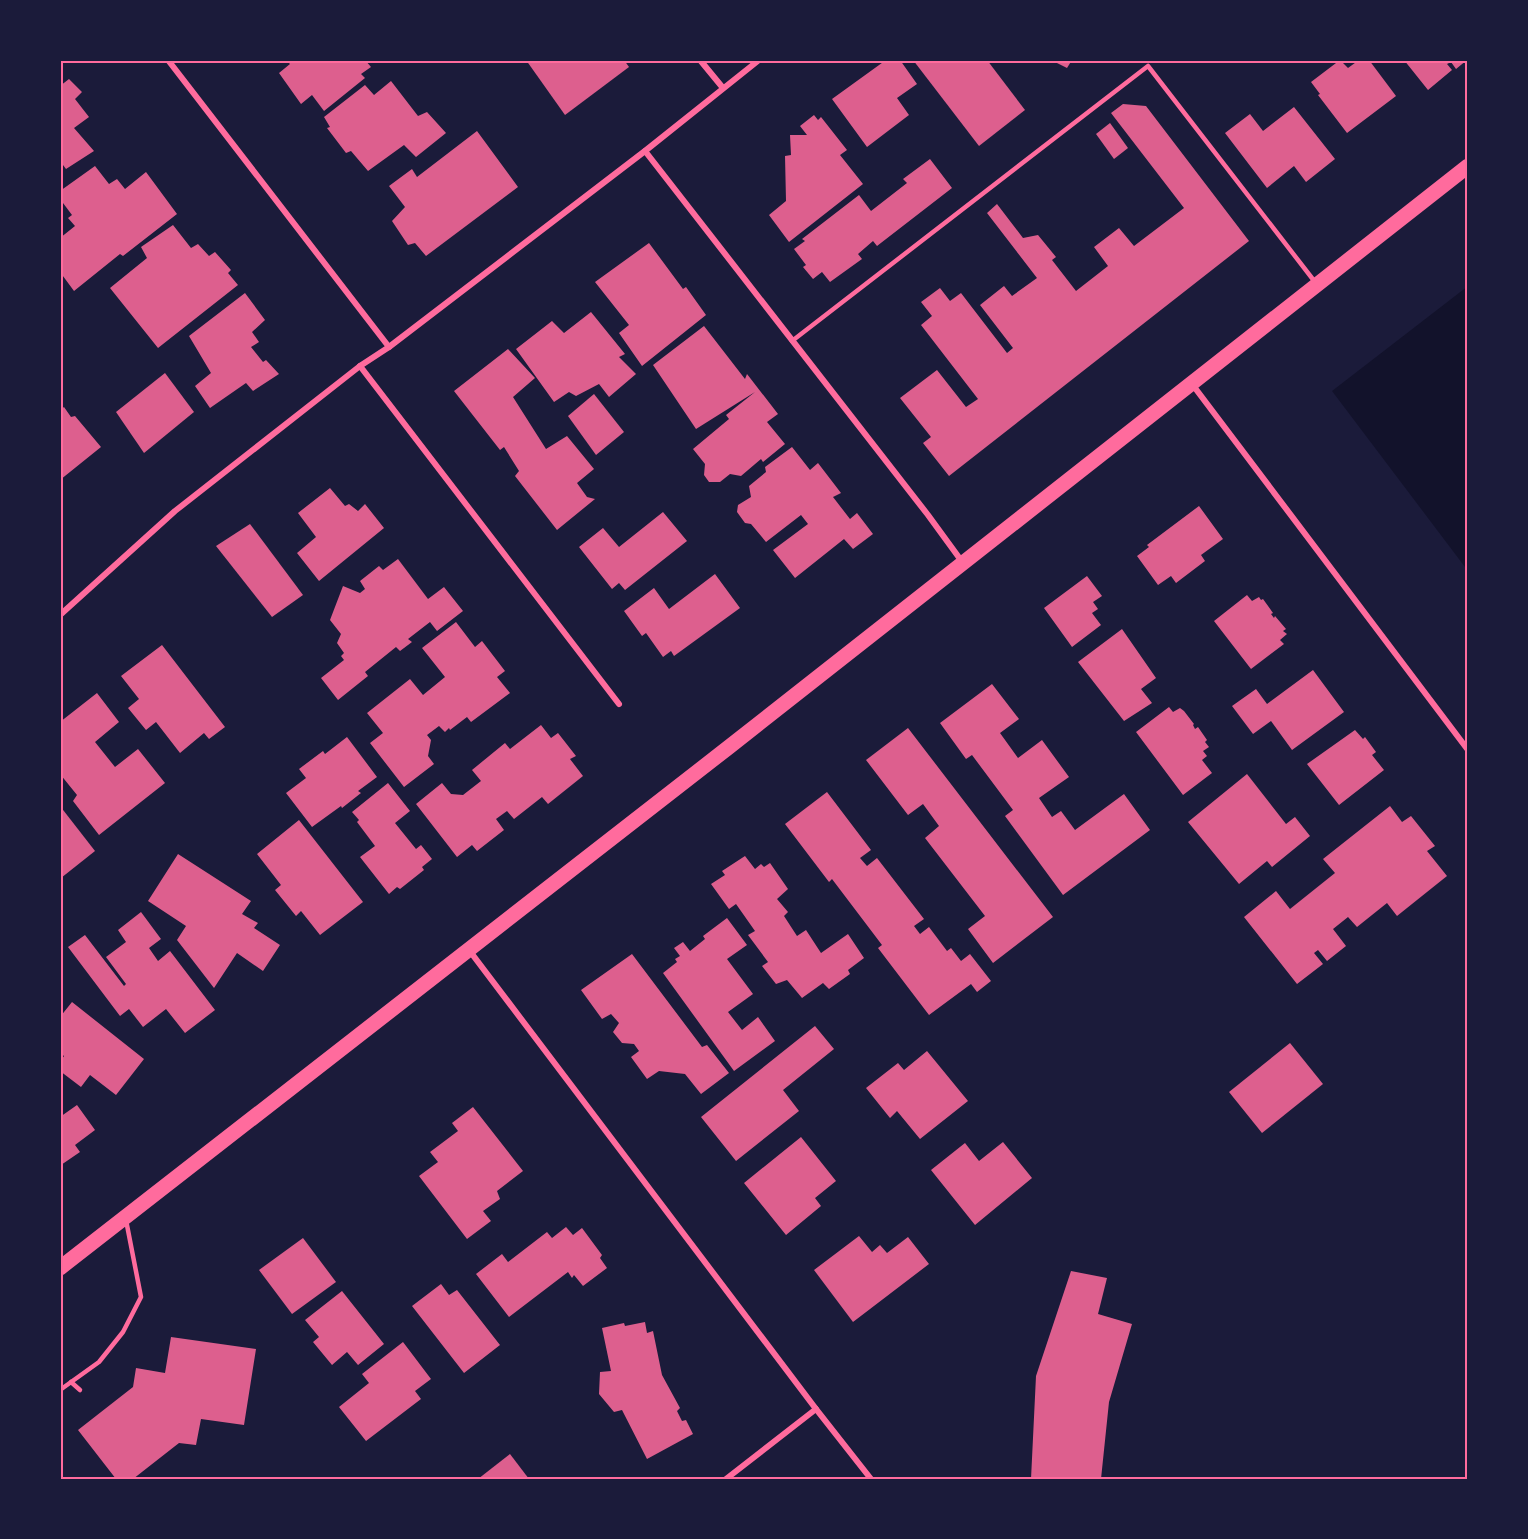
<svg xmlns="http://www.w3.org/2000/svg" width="1528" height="1539" viewBox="0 0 1528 1539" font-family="'Zilla Slab',serif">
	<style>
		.water { fill: #12122b }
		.building { fill: #dd5f8e }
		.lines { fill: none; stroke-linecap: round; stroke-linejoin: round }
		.service { stroke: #ff6b9d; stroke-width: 4.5 }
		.minor { stroke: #ff6b9d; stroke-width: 6 }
		.primary { stroke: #ff6b9d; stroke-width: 15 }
		.neatline { fill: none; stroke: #ff6b9d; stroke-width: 2 }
	</style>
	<rect width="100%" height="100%" fill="#1b1b3a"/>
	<path class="water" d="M1468 286V571L1332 391Z"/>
	<g class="building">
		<path d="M286 60H365L371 67 361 74 365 78 324 111 312 95 301 104 279 73 290 64Z"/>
		<path d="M526 60H624L629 67 565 115Z"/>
		<path d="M886 60H900L917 84 897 98 909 115 867 147 832 99Z"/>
		<path d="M913 60H987L1025 110 979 146Z"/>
		<path d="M1051 60H1072L1067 68Z"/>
		<path d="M1340 60 1348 68 1359 60 1363 63 1369 60 1396 96 1347 133 1318 95 1320 94 1311 82Z"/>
		<path d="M1404 60H1467L1456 69 1451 62 1447 64 1452 70 1428 90Z"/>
		<path d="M69 79 82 92 75 99 89 117 74 128 94 151 66 169 60 161V86Z"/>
		<path d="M391 81 418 116 427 112 446 133 416 157 404 145 368 171 351 151 346 153 327 128 330 127 324 117 365 85 374 95Z"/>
		<path d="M1123 104 1146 106 1249 241 949 476 923 443 931 437 900 398 937 370 966 407 978 399 921 325 932 316 921 302 940 288 950 301 961 293 1007 353 1013 348 980 305 1004 286 1012 296 1037 278 987 213 997 204 1023 238 1038 235 1056 257 1052 260 1076 291 1108 266 1094 247 1119 228 1134 246 1184 208 1111 113Z"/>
		<path d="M1294 107 1335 159 1306 182 1294 166 1267 188 1225 133 1250 114 1263 131Z"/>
		<path d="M814 115 818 120 821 117 847 150 840 155 863 184 789 242 769 215 786 201 785 156 791 155 790 135H807L800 126Z"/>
		<path d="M1110 123 1128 148 1114 159 1096 134Z"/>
		<path d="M477 131 518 187 426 256 415 243 408 245 392 221 405 207 389 186 412 169 417 177Z"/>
		<path d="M930 159 952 188 877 246 873 241 858 254 862 259 830 282 822 272 813 279 803 267 806 265 794 249 805 241 802 239 859 195 871 211 907 183 903 179Z"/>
		<path d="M95 166 109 184 117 179 125 189 146 172 177 214 123 256 120 254 74 291 60 272V238L75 226 68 218 72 215 60 199V191Z"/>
		<path d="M173 225 191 248 198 244 209 256 215 252 231 270 228 273 238 285 158 348 110 288 147 258 141 247Z"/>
		<path d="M649 243 683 289 686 287 706 315 642 366 619 333 629 325 595 282Z"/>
		<path d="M245 293 265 320 252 332 259 342 251 347 263 362 266 360 279 374 253 391 246 383 210 408 195 386 211 373 189 336Z"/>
		<path d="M591 312 625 354 619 357 636 374 609 397 599 384 576 396 569 392 554 402 516 349 552 321 564 333Z"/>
		<path d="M704 326 745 379 747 374 778 414 767 422 785 444 763 462 761 459 741 476 730 474 720 482H709L704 475 705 464 693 449 729 419 726 415 755 392 696 429 653 365Z"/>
		<path d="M508 349 535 378 513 397 546 449 567 436 594 469 577 483 587 497 595 499 557 530 515 476 519 471 504 447 500 450 454 391Z"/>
		<path d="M165 373 194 412 144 453 116 412Z"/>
		<path d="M594 394 624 432 596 455 568 416Z"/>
		<path d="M64 407 71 417 75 416 101 447 60 480V410Z"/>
		<path d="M792 447 810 470 818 463 841 493 833 497 850 519 857 513 873 534 853 549 844 539 795 578 773 550 808 524 801 515 766 542 751 524 745 523 737 512 738 505 751 497 749 486 766 472 765 467Z"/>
		<path d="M330 488 345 506 349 504 358 511 365 504 384 528 319 581 297 553 316 537 298 513Z"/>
		<path d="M1199 506 1223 539 1201 555 1205 561 1176 583 1171 576 1158 585 1137 556 1149 547 1147 545Z"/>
		<path d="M663 512 687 541 625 590 619 583 612 589 579 547 603 528 619 547Z"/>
		<path d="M250 524 303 595 272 617 216 546Z"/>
		<path d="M398 559 428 599 444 587 463 611 437 631 430 622 408 639 412 642 400 651 396 647 365 672 368 676 338 700 321 678 344 660 341 656 344 653 337 643 341 634 330 620 343 586 360 593 365 589 360 581 379 566 383 570Z"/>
		<path d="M715 574 740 608 674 656 671 651 663 657 646 633 642 636 624 611 654 588 669 609Z"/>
		<path d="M1087 576 1102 596 1093 602 1098 609 1092 613 1101 625 1072 647 1044 608Z"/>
		<path d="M1247 595 1252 601 1259 597 1261 600 1263 599 1273 613 1271 614 1274 618 1275 616 1286 629 1283 631 1287 634 1280 640 1284 644 1251 669 1214 621Z"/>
		<path d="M456 622 475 647 482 641 505 671 497 677 510 693 471 722 467 717 450 730 449 728 445 732 439 726 427 735 431 740 428 756 434 764 404 787 370 743 383 733 367 713 410 679 423 695 445 677 422 648Z"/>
		<path d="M1122 629 1156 678 1141 689 1152 703 1124 721 1078 662Z"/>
		<path d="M162 645 225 727 209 739 204 733 180 753 156 722 146 730 128 708 139 699 121 676Z"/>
		<path d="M1313 670 1344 712 1292 750 1271 721 1253 734 1232 706 1256 689 1267 704Z"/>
		<path d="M992 684 1019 719 1000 733 1018 758 1042 740 1069 777 1039 798 1052 817 1061 811 1075 830 1124 794 1150 830 1063 895 1005 816 1013 810 972 755 966 759 940 723Z"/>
		<path d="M97 693 119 722 95 742 115 767 138 749 165 783 99 835 73 801 77 795 60 774V722Z"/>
		<path d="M1169 707 1173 712 1180 708 1184 711 1194 724 1193 725 1195 729 1198 727 1207 740 1205 742 1209 747 1203 751 1207 756 1202 760 1212 773 1183 795 1136 732Z"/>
		<path d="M541 725 551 738 558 733 576 756 570 759 583 776 548 804 542 797 514 819 507 811 496 819 504 830 477 851 472 845 457 857 416 804 442 783 451 794 463 795 481 781 472 770 505 743 510 749Z"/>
		<path d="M908 728 1053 917 993 963 968 929 985 916 925 838 939 826 923 804 908 815 866 760Z"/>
		<path d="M1355 730 1363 739 1365 737 1376 752 1372 755 1384 770 1339 805 1307 764Z"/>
		<path d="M347 737 377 777 358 791 361 793 342 808 341 806 312 827 286 793 306 778 299 769 323 751 325 754Z"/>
		<path d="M1247 774 1286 824 1295 817 1310 836 1272 867 1267 861 1239 884 1188 822Z"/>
		<path d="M388 783 410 811 395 823 416 849 421 845 432 859 422 867 424 870 400 889 397 887 389 894 360 857 375 846 357 822 359 820 352 812Z"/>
		<path d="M827 792 871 850 860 858 867 866 877 858 924 919 914 926 920 934 929 927 947 951 951 948 961 961 970 954 991 981 977 992 971 984 929 1015 878 948 882 945 832 879 829 882 785 824Z"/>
		<path d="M60 806 95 851 61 878 60 877Z"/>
		<path d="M1390 806 1402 822 1411 816 1435 846 1427 851 1447 876 1397 916 1387 903 1357 927 1348 917 1333 929 1346 946 1327 961 1318 950 1314 953 1323 964 1297 984 1244 917 1276 891 1290 909 1335 873 1323 859Z"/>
		<path d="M299 820 363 902 320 935 301 911 296 916 275 890 281 885 257 854Z"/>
		<path d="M178 854 251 901 242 914 258 923 254 928 280 945 263 971 237 953 214 988 177 940 186 926 148 901Z"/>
		<path d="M745 856 755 869 761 864 764 867 770 863 788 889 777 899 788 912 784 916 797 936 806 930 821 953 848 934 864 958 848 970 850 974 829 989 823 983 802 998 787 980 776 984 762 966 768 962 748 935 755 931 736 904 729 909 711 884 725 875 722 871Z"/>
		<path d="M141 912 161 939 149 948 158 961 170 951 215 1010 185 1033 166 1009 143 1027 129 1009 120 1016 68 947 85 935 124 986 126 984 106 957 126 942 118 930Z"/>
		<path d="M727 918 747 945 727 959 753 994 728 1012 742 1030 758 1017 775 1041 734 1071 663 973 677 962 675 959 680 956 674 948 683 942 690 951 705 939 703 936Z"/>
		<path d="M632 954 702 1047 707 1045 729 1073 701 1094 685 1074 659 1071 647 1079 631 1057 639 1051 634 1044 622 1043 613 1032 619 1023 611 1014 602 1019 581 990Z"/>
		<path d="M72 1002 144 1059 116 1095 90 1075 81 1087 60 1071V1062L64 1056 60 1053V1017Z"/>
		<path d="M815 1026 834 1049 783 1090 799 1111 736 1161 701 1117Z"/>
		<path d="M1290 1043 1323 1084 1262 1133 1229 1092Z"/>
		<path d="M927 1051 968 1101 920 1139 897 1111 890 1118 866 1088 898 1063 904 1070Z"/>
		<path d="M77 1105 95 1130 75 1145 80 1152 61 1165 60 1117Z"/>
		<path d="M473 1107 523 1171 497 1191 500 1199 483 1211 491 1221 467 1239 419 1176 438 1162 430 1152 458 1131 452 1123Z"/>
		<path d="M801 1137 836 1181 815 1198 821 1206 786 1235 744 1183Z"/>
		<path d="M1003 1142 1032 1178 975 1225 931 1170 965 1143 979 1161Z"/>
		<path d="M566 1227 573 1235 582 1228 602 1255 600 1258 607 1268 583 1286 574 1275 572 1278 568 1272 509 1317 476 1274 502 1254 508 1262 547 1232 552 1238Z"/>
		<path d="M859 1236 872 1252 880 1245 887 1253 908 1237 929 1264 853 1322 814 1270Z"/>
		<path d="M303 1238 336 1282 292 1314 259 1270Z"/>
		<path d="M1071 1271 1107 1278 1098 1314 1132 1324 1109 1402 1101 1479H1031L1036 1376Z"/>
		<path d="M441 1284 449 1295 457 1290 500 1345 464 1373 412 1306Z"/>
		<path d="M342 1291 384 1344 358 1365 347 1352 332 1365 313 1342 319 1337 305 1320Z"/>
		<path d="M645 1322 647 1333 653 1331 662 1375 680 1408 677 1411 682 1421 686 1420 693 1434 647 1459 622 1410 614 1412 599 1394 600 1372 611 1371 602 1328 624 1323 625 1326Z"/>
		<path d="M171 1337 256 1349 244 1425 201 1419 196 1445 179 1443 133 1479H116L78 1430 133 1387 136 1368 165 1373Z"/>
		<path d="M403 1342 431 1379 415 1391 421 1399 366 1441 339 1407 369 1383 362 1374Z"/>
		<path d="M510 1454 529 1479H478Z"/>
	</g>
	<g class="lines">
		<g class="service">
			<path d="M792 341 1148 66 1315 282"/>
			<path d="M71 1382 80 1390"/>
			<path d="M60 1390 99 1362 123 1332 141 1297 126 1220"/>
		</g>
		<g class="minor">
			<path d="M168 60 389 347"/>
			<path d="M700 60 723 88"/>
			<path d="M645 151 928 515 963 563"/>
			<path d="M360 366 619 704"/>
			<path d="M1192 384 1468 750"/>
			<path d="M60 615 175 511 360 366 389 347 645 151 759 60"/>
			<path d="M469 950 816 1409 871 1479"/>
			<path d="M726 1479 816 1409"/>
		</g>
		<path class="primary" d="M60 1268 729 747 1468 166"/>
	</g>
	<rect width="1528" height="1539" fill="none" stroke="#1b1b3a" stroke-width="123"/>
	<rect x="62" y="62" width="1404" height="1416" class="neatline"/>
</svg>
